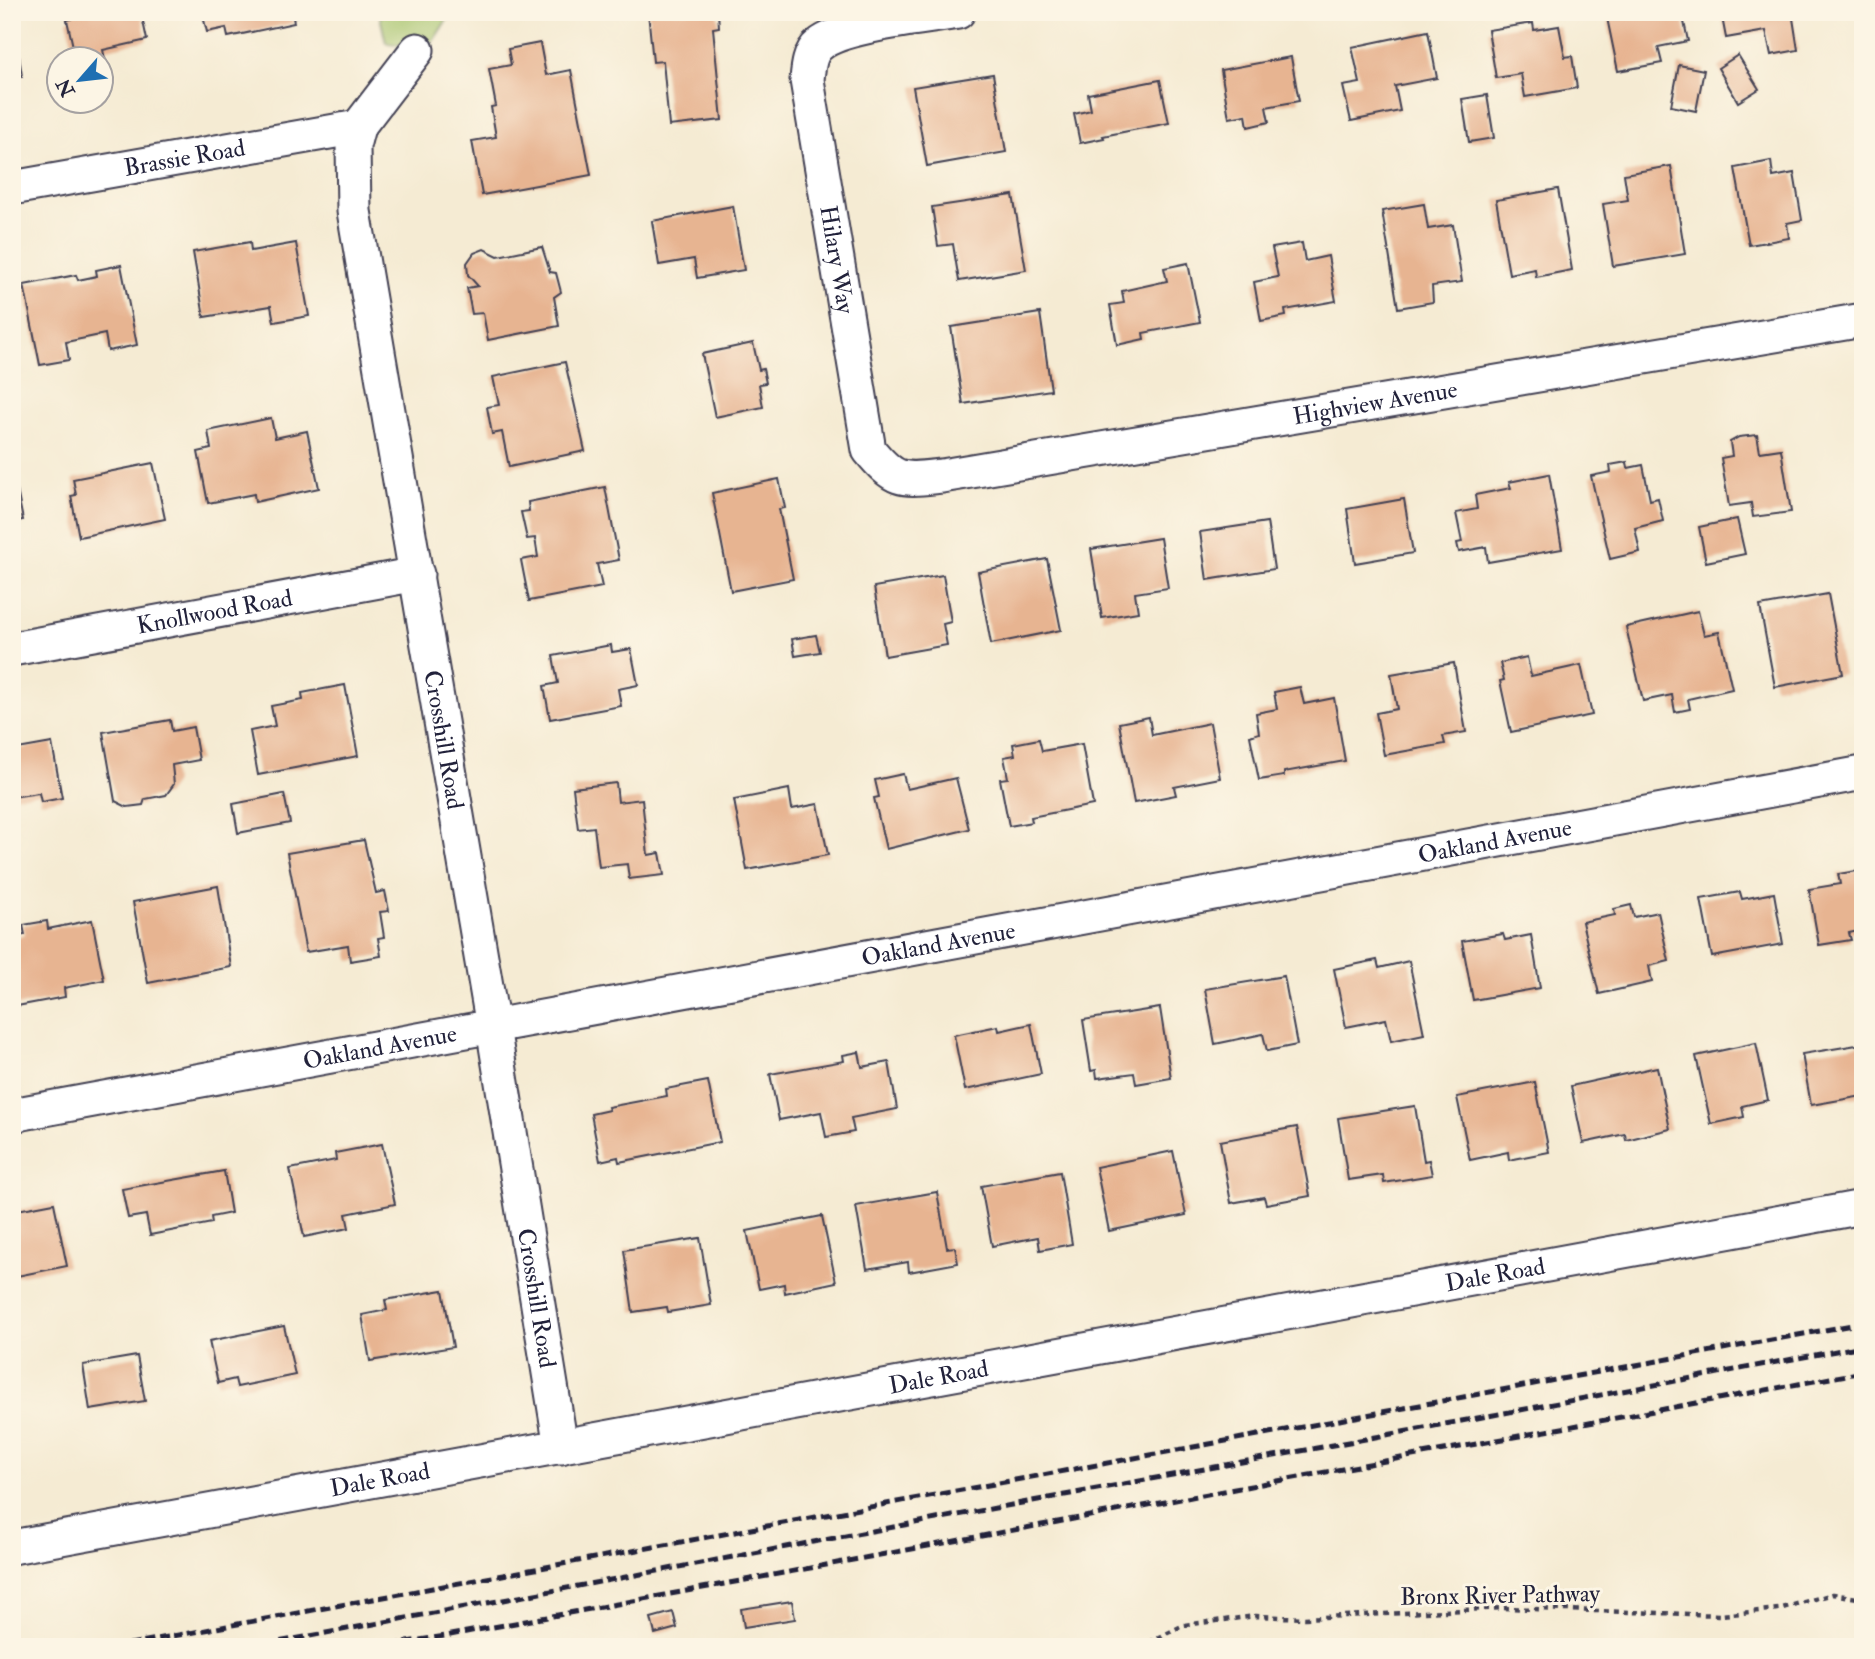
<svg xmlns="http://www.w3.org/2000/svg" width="1875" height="1659" viewBox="0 0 1875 1659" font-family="'IM FELL Double Pica',serif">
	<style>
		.green { fill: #a5c36b; stroke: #647253; stroke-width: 2 }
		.building { fill: #e7b491 }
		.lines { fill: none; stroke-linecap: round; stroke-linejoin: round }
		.street-casing { stroke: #424052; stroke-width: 37 }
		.path { stroke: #424052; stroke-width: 4.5; stroke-dasharray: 5 5; stroke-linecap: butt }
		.street { stroke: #fff; stroke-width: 33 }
		.rail { stroke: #22223b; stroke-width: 5; stroke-dasharray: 10 5; stroke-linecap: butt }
		.labels { text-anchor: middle; stroke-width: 6; stroke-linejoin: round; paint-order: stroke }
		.street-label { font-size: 24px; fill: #22223b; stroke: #fcf5e5 }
	</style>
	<rect width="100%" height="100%" fill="#fcf5e5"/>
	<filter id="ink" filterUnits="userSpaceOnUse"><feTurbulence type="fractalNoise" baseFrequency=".0143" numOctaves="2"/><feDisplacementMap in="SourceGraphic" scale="14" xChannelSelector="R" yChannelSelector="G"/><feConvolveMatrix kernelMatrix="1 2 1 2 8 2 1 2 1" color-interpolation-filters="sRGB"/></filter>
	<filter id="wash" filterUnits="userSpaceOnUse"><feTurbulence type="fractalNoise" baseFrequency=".00686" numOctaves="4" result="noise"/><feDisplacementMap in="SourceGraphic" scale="28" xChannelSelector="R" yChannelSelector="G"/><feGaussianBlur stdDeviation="1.57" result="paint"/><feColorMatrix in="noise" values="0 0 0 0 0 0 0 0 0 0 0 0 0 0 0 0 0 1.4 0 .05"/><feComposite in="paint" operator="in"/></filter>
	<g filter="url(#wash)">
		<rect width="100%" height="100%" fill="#f5ebd3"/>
		<path class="green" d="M379 12H452L428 49 386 43Z"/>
		<g id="blocks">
			<g class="building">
				<path d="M69 12H141L147 40 103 50 106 63 102 64V60H76L67 20 71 19Z"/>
				<path d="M202 12H308V13L293 17 294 23 228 37 226 28 207 32Z"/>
				<path d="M648 12H718L719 27 713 28 722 120 669 126 663 61 653 62Z"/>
				<path d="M1610 12H1682L1688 41 1658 47 1662 63 1618 71 1606 13Z"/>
				<path d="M1721 12H1792L1798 50 1771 55 1766 31 1726 38Z"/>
				<path d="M1533 23 1534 30 1559 26 1565 57 1572 56 1577 88 1525 97 1521 74 1496 78 1488 30Z"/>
				<path d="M12 29H15L22 76 12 78Z"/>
				<path d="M1428 31 1437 78 1395 86 1400 111 1351 121 1343 86 1360 83 1352 47Z"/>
				<path d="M540 43 546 75 571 70 591 175 482 195 472 141 496 137 491 107 496 106 489 69 511 65 508 49Z"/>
				<path d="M1738 55 1759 89 1738 102 1718 68Z"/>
				<path d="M1291 57 1299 101 1266 107 1269 122 1248 127 1246 115 1229 118 1221 70Z"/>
				<path d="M1679 65 1704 70 1696 111 1671 106Z"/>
				<path d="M993 74 1006 152 927 166 913 87Z"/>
				<path d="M1160 80 1169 123 1103 136 1104 138 1080 143 1074 114 1091 110 1088 94Z"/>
				<path d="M1487 95 1494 138 1469 142 1462 99Z"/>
				<path d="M1771 161 1773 177 1794 173 1802 220 1787 223 1789 238 1749 245 1735 168Z"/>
				<path d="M1671 166 1685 254 1613 266 1603 204 1628 200 1624 174Z"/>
				<path d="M1558 189 1572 270 1536 277 1535 269 1509 274 1496 200Z"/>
				<path d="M1013 195 1026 270 959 281 953 244 938 246 932 207Z"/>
				<path d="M1424 204 1428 229 1453 225 1462 282 1432 286 1433 302 1398 308 1382 211Z"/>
				<path d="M733 206 744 270 697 278 694 259 659 265 652 221Z"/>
				<path d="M250 242 251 251 296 243 309 316 274 322 271 306 204 317 193 252Z"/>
				<path d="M1302 243 1305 261 1328 256 1336 301 1285 310 1286 316 1261 321 1254 282 1278 277 1272 248Z"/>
				<path d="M542 247 550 272 556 273 561 292 554 297 559 326 488 340 483 313 472 314 467 288 478 286 468 275 467 263 474 253 484 249 498 256Z"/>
				<path d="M1188 263 1200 322 1143 333 1144 339 1117 345 1110 305 1124 303 1122 291 1167 281 1164 268Z"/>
				<path d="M121 265 137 345 108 351 105 334 66 342 69 360 40 365 24 285 76 275 78 280 97 276 96 270Z"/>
				<path d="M1040 313 1051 390 963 404 951 327Z"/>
				<path d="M753 343 759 370 763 369 766 383 759 384 763 407 715 417 702 354Z"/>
				<path d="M565 362 585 451 509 467 502 432 492 434 487 407 499 405 493 377Z"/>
				<path d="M271 418 275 438 307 431 319 488 255 502 254 494 208 503 198 452 211 449 208 431Z"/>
				<path d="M1757 435 1760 452 1781 449 1791 512 1753 517 1751 503 1729 506 1721 458 1732 456 1730 442 1739 437Z"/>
				<path d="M1627 462 1628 468 1643 465 1650 500 1658 498 1663 521 1635 528 1640 552 1610 559 1591 476 1611 472 1610 465Z"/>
				<path d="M153 463 165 519 79 537 71 496 76 495 73 479Z"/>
				<path d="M1549 474 1562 549 1488 562 1486 547 1459 552 1457 543 1462 542 1456 513 1477 509 1475 495 1511 488 1509 482Z"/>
				<path d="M779 479 785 508 779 509 793 579 731 591 712 493Z"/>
				<path d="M605 487 619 560 597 564 602 587 529 601 521 560 538 557 535 538 527 539 521 512 529 511 528 502Z"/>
				<path d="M17 490 23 520 12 522V491Z"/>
				<path d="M1404 499 1413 553 1355 563 1347 509Z"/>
				<path d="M1737 519 1745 554 1706 562 1699 527Z"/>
				<path d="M1267 522 1274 569 1207 580 1200 532Z"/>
				<path d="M1160 538 1168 588 1135 593 1138 612 1102 618 1091 549Z"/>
				<path d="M1047 559 1061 630 991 644 978 572Z"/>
				<path d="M943 575 951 622 943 624 947 645 885 656 874 587Z"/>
				<path d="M1828 594 1843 674 1775 687 1760 606Z"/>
				<path d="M1698 611 1704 635 1719 632 1732 689 1688 699 1690 709 1675 712 1672 695 1643 701 1626 627Z"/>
				<path d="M816 635 820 652 795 656 792 639Z"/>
				<path d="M611 645 612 652 631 649 638 685 618 689 621 706 550 719 544 686 558 683 553 656Z"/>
				<path d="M1527 657 1531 676 1581 665 1592 715 1511 732 1500 681 1504 680 1500 663Z"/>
				<path d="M1454 663 1466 732 1443 736 1445 744 1384 755 1376 713 1397 709 1391 674Z"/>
				<path d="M345 685 358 756 258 775 250 731 275 726 271 706 303 700 302 693Z"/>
				<path d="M1300 687 1304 704 1334 698 1345 761 1284 772V776L1259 780 1250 736 1259 733 1256 713 1277 709 1274 692Z"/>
				<path d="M1149 717 1152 735 1210 723 1220 778 1174 787 1176 795 1134 803 1119 723Z"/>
				<path d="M170 720 172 731 193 727 199 760 172 765 174 784 166 795 145 799 143 805 127 807 115 801 103 732Z"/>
				<path d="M1039 739 1042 751 1082 744 1093 805 1031 817 1032 822 1009 826 1000 779 1008 778 1004 757 1015 755 1013 744Z"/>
				<path d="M52 743 62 798 41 802 39 793 12 797V750Z"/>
				<path d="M903 774 907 789 956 778 969 829 886 849 874 798 879 797 875 780Z"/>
				<path d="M616 783 618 802 642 799 648 855 660 853 664 875 629 879 627 864 599 867 594 827 578 829 573 788Z"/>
				<path d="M789 789 792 809 818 804 828 855 747 870 734 800Z"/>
				<path d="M284 794 290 823 238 833 233 804Z"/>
				<path d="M364 840 376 893 385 891 389 911 380 912 384 937 378 938 381 956 350 961 348 945 306 952 287 853Z"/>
				<path d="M1863 870V930L1849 933 1851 940 1819 945 1809 889 1840 884 1838 874Z"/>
				<path d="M218 886 231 967 148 983 133 902Z"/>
				<path d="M1740 892 1742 899 1774 893 1783 944 1712 957 1701 899Z"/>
				<path d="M1631 905 1634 917 1658 912 1669 961 1649 966 1652 982 1599 994 1582 922 1615 915 1614 909Z"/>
				<path d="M92 920 104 980 64 988 65 997 17 1006 12 983V937L25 935 23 925 47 921 48 929Z"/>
				<path d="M1503 934 1505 940 1531 935 1540 988 1473 1000 1462 941Z"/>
				<path d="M1377 960 1379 968 1409 961 1424 1034 1391 1041 1386 1019 1346 1027 1334 969Z"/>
				<path d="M1284 976 1297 1045 1267 1051 1263 1034 1215 1044 1205 989Z"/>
				<path d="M1160 1008 1171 1078 1136 1084 1134 1073 1097 1078 1096 1070 1091 1071 1083 1020Z"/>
				<path d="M1031 1024 1041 1074 965 1090 954 1035 998 1026 999 1031Z"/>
				<path d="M1756 1043 1768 1100 1742 1106 1744 1117 1711 1124 1696 1056Z"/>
				<path d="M1863 1044V1096L1811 1105 1802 1054Z"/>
				<path d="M859 1052 862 1067 889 1062 897 1109 851 1118 854 1132 826 1137 821 1112 779 1120 770 1074 844 1061 843 1055Z"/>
				<path d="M1657 1067 1670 1129 1626 1140 1625 1134 1583 1143 1571 1086Z"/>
				<path d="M708 1081 720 1142 619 1162 618 1157 600 1161 591 1114 609 1110 608 1107 667 1096 666 1089Z"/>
				<path d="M1535 1082 1549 1152 1509 1160 1508 1152 1470 1160 1457 1097Z"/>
				<path d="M1415 1106 1424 1161 1429 1160 1432 1175 1384 1183 1383 1175 1348 1180 1338 1118Z"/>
				<path d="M1297 1127 1310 1196 1266 1204 1264 1197 1231 1203 1220 1141Z"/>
				<path d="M382 1144 395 1204 346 1214 349 1228 304 1237 290 1169 336 1160 335 1153Z"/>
				<path d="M1173 1151 1186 1215 1109 1231 1096 1167Z"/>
				<path d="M224 1171 231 1213 211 1217 212 1223 150 1235 146 1215 128 1218 122 1189Z"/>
				<path d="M1060 1172 1072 1244 1040 1250 1038 1237 992 1246 981 1186Z"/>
				<path d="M937 1192 947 1248 955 1247 958 1263 909 1272 908 1262 867 1269 856 1206Z"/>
				<path d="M54 1203 67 1266 12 1277V1211Z"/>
				<path d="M822 1216 836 1282 785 1293 784 1284 759 1289 747 1231Z"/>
				<path d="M700 1238 711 1305 668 1312 667 1307 633 1312 624 1250Z"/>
				<path d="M443 1290 453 1347 370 1361 362 1315 387 1310 385 1300Z"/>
				<path d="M284 1326 295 1375 237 1387 235 1379 218 1383 209 1341Z"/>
				<path d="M137 1356 145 1401 90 1410 83 1365Z"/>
				<path d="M792 1601 795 1619 744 1627 741 1609Z"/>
				<path d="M673 1612 677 1628 655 1634 651 1618Z"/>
			</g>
		</g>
	</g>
	<g filter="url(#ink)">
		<use href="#blocks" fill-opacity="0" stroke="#424052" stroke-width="2"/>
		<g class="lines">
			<g class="street-casing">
				<g id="street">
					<path id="s1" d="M958 12C926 18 842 25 819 45 809 53 808 69 807 80L869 450C896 483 902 480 942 476L1863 320"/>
					<path id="s2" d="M417 50 358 127 353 146 354 211 493 1027 561 1447"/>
					<path id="s3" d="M12 188 358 127"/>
					<path id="s4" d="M12 649 417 574"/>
					<path id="s5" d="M12 1115 1863 773"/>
					<path id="s6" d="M12 1547 1863 1207"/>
				</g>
			</g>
			<path class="path" d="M1140 1647 1184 1625 1256 1616 1305 1618 1504 1608 1721 1615 1779 1609 1833 1594 1863 1599"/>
			<use href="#street" class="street"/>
			<g class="rail">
				<path d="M114 1647 1863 1323"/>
				<path d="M251 1647 1863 1346"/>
				<path d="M375 1647 445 1636 1863 1372"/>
			</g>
		</g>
	</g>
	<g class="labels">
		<g class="street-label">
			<text dy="8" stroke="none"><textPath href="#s3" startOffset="175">Brassie Road</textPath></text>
			<text dy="8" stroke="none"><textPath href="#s1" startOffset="364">Hilary Way</textPath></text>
			<text dy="8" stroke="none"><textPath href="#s1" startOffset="1080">Highview Avenue</textPath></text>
			<text dy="8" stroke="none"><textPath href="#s4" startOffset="206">Knollwood Road</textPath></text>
			<text dy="8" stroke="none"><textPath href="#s2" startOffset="718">Crosshill Road</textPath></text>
			<text dy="8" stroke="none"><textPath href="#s5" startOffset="1508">Oakland Avenue</textPath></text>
			<text dy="8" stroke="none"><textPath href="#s5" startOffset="942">Oakland Avenue</textPath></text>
			<text dy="8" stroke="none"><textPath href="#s5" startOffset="374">Oakland Avenue</textPath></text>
			<text dy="8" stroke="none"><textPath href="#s6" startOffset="1508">Dale Road</textPath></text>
			<text dy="8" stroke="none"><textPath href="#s2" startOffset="1284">Crosshill Road</textPath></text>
			<text dy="8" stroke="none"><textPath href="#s6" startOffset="942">Dale Road</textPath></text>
			<text dy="8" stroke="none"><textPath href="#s6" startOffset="374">Dale Road</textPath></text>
			<text transform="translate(1500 1595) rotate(-1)" y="8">Bronx River Pathway</text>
		</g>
	</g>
	<rect width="1875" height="1659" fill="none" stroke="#fcf5e5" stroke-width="42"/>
	<g transform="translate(80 80) rotate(242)"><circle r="33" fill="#fcf5e5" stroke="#a5a1a1" stroke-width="2"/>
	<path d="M0-5L12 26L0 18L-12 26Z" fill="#1f6fb2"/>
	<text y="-10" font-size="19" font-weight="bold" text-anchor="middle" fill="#22223b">N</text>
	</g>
</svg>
